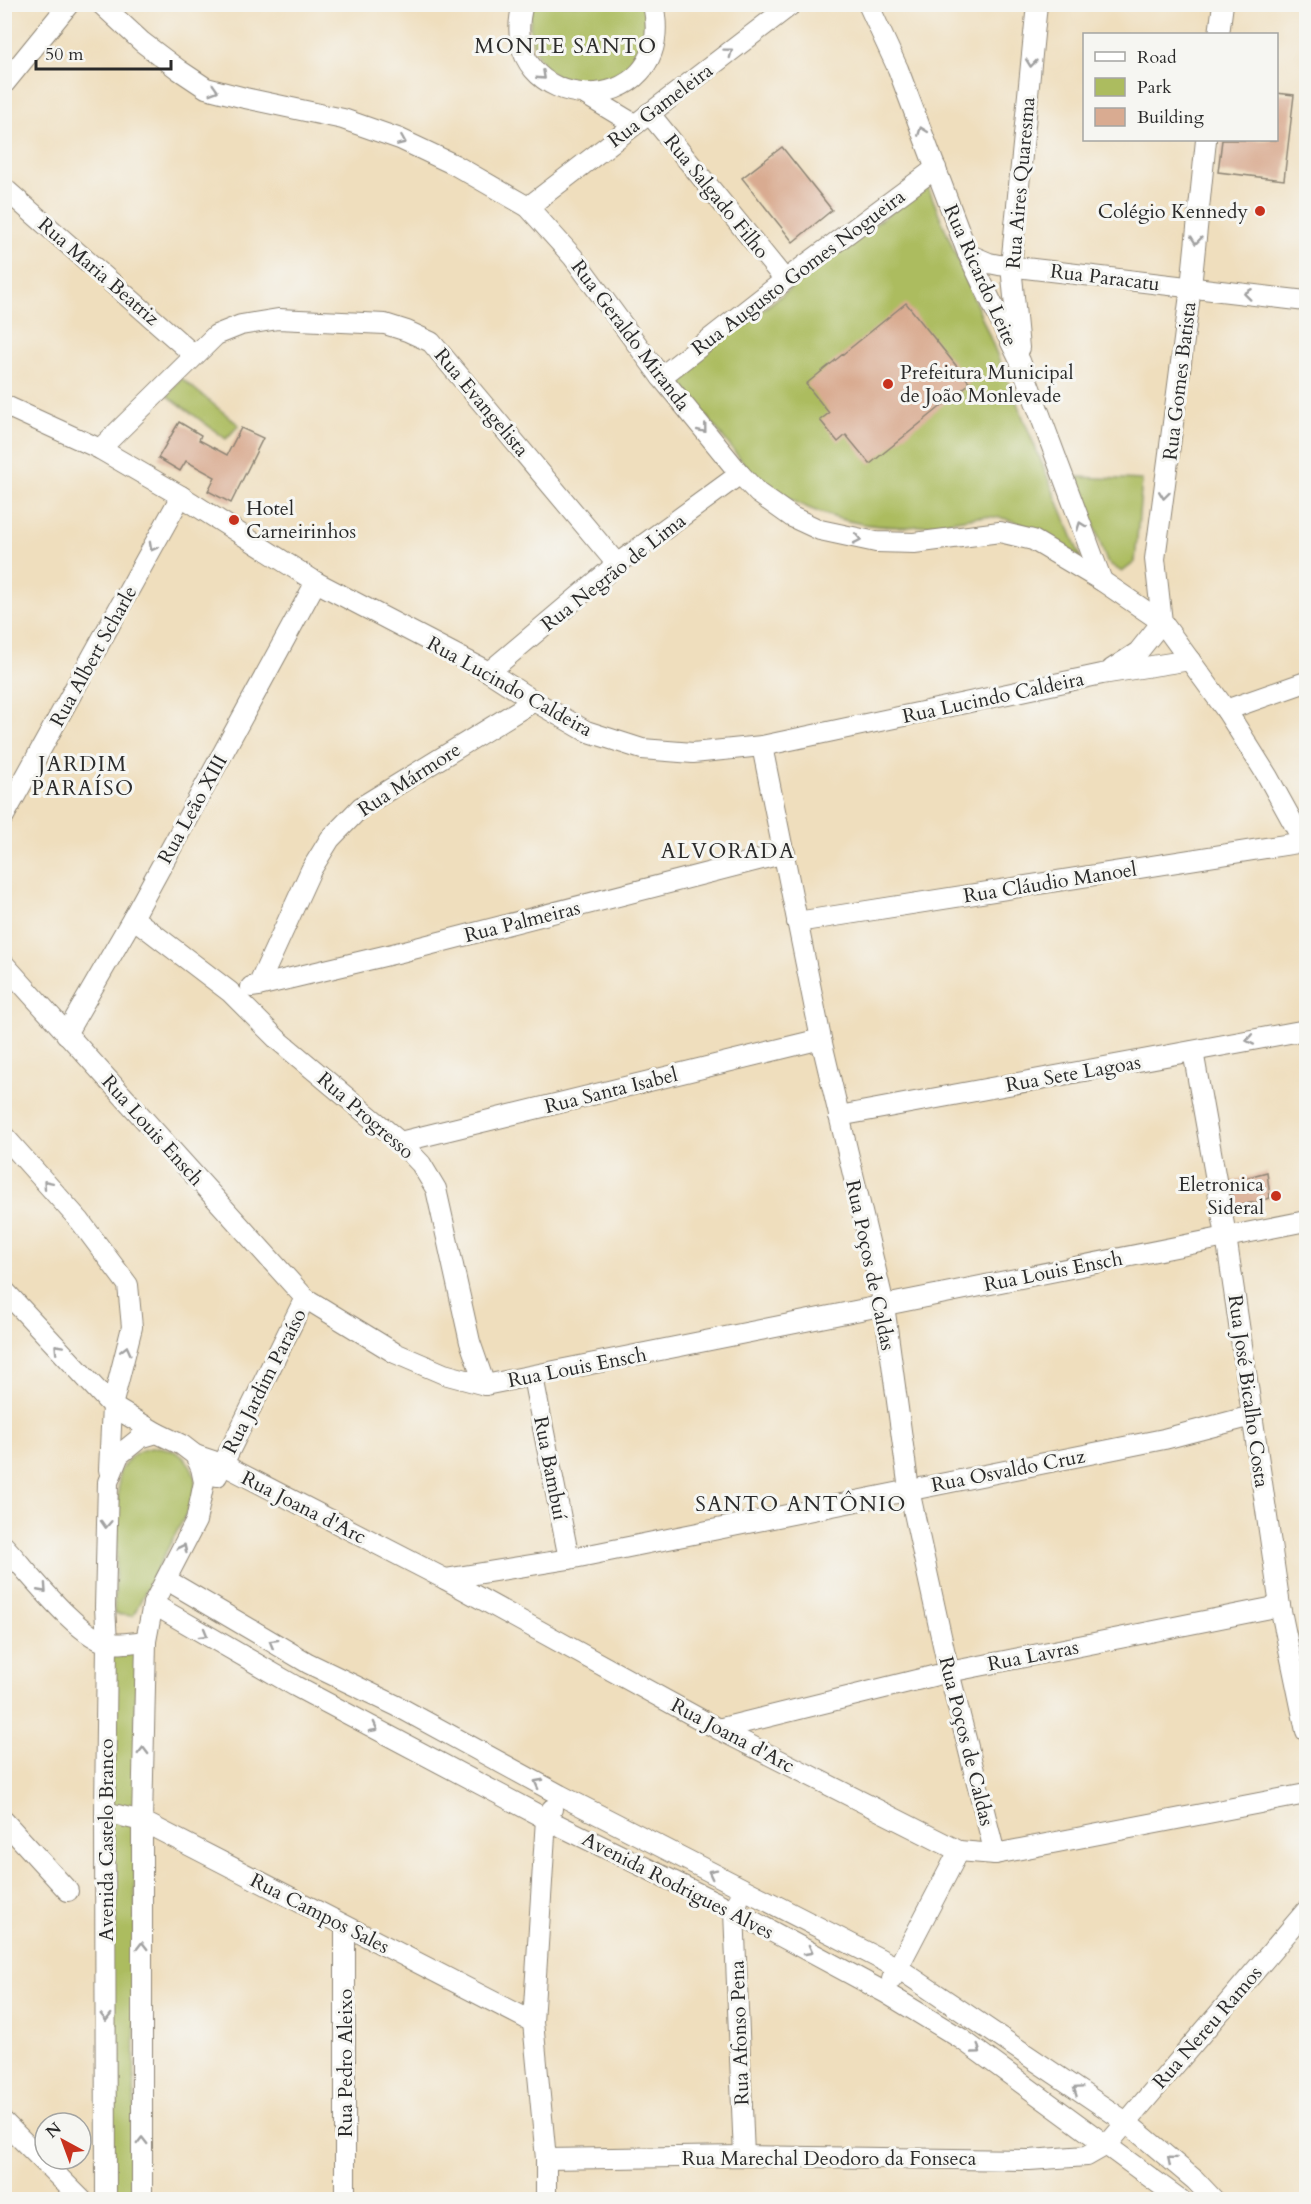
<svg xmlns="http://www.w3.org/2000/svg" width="1311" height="2204" viewBox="0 0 1311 2204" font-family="Cardo,serif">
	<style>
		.green { fill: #acbc5f; stroke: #6c7445; stroke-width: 1.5 }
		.building { fill: #d9ab91 }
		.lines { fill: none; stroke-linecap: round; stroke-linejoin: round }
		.minor-casing { stroke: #8d8474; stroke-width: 22 }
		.minor { stroke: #fff; stroke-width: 20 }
		.oneway { stroke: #a0a0a0 }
		.poi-dot { fill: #c8321e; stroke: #f6f6f2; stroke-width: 2 }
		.labels { text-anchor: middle; stroke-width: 6; stroke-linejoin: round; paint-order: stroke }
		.street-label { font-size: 20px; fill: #2b2b2b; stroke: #f6f6f2 }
		.poi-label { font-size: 20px; fill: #2b2b2b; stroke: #f6f6f2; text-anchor: end }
		.neighbourhood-label { font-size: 21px; letter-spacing: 1.5px; fill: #2b2b2b; stroke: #f6f6f2 }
	</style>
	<rect width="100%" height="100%" fill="#f6f6f2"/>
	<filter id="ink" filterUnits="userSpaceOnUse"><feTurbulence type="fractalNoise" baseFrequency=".0167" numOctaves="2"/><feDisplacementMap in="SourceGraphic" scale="12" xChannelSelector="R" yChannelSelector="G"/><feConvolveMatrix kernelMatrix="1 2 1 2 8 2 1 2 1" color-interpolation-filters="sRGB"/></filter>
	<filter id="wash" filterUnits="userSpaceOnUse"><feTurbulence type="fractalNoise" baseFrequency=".008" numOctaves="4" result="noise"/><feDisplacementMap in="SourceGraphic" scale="24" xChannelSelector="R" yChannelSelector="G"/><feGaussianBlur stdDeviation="1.35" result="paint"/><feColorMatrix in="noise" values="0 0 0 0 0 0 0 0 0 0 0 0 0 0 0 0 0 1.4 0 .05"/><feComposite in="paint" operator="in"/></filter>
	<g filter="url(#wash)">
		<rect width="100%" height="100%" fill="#efdebd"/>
		<g class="green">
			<path d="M644 4C644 16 647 30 645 41 644 49 638 59 632 65 585 113 515 70 533 5Z"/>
			<path d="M927 185 1081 558C1049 539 1017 513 977 517 953 520 929 526 905 527 848 528 786 507 746 466 738 457 731 447 723 437 707 417 691 396 675 376Z"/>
			<path d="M181 378 239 425 226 439 167 395Z"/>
			<path d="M1077 477 1142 480 1135 562 1122 572 1107 562Z"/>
			<path d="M158 1447C185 1450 203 1472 192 1500 186 1517 175 1534 167 1550 155 1572 144 1594 133 1616L114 1614 119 1473C130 1454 137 1449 158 1447Z"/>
			<path d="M136 1653 134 2200 110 2199V1655Z"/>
		</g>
		<g id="blocks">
			<g class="building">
				<path d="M1276 93 1294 95 1284 180 1218 172 1222 140H1276Z"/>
				<path d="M782 147 832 210 793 242 742 178Z"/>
				<path d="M906 303 970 383 870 464 846 435 838 442 820 420 829 413 806 384Z"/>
				<path d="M179 422 201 435 199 440 227 455 241 428 263 438 231 503 208 491 215 477 186 461 180 471 158 458Z"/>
				<path d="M1267 1172 1270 1198 1234 1207 1229 1182Z"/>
			</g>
		</g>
	</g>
	<g filter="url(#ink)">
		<use href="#blocks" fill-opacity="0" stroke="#8d8474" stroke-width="1.5"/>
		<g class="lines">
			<g class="minor-casing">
				<g id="minor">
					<path d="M101 4 142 42 179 70 206 88 245 98 343 119 400 139 455 165 528 207 573 257 661 377 740 474 758 493 792 517 820 530 876 542 914 543 1000 532 1033 540 1102 581 1162 622 1226 710 1268 777 1306 846"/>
					<path d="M523 4C491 118 680 128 653 4"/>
					<path d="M868 4 898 69 968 254 1020 361 1102 581"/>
					<path d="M1219 34 1223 4"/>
					<path d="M4 84 69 4"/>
					<path d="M586 95 634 124"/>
					<path d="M649 113 785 280"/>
					<path d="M4 188 194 355"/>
					<path d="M528 207 792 4"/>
					<path d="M968 254 989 263 999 265 1306 301"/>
					<path d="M1019 348 1011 266 1037 4"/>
					<path d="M661 377 785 280 936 168"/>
					<path d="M4 405 100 449 181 496 316 582 489 672 534 701 586 731 642 749 693 753 762 746 1102 674 1190 660"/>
					<path d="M100 449 216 335 241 325 278 319 385 324 407 331 431 342 617 564"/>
					<path d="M1162 622 1155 559 1191 287 1206 140"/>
					<path d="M1112 669 1138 652 1162 622"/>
					<path d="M489 672 617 564 740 474"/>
					<path d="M1226 710 1306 682"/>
					<path d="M762 746 821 1039 884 1305 909 1490 949 1672 995 1854"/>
					<path d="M4 816 181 496"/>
					<path d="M133 918 230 992 278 1040 400 1142 421 1164 436 1189 470 1342 485 1385"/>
					<path d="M797 922 1304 842"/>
					<path d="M4 964 305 1298 395 1353 444 1374 485 1385 1306 1221"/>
					<path d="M258 986 401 952 785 853"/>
					<path d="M251 987 258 986 311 870 330 839 361 807 534 701"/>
					<path d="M66 1034 133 918 316 582"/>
					<path d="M1193 1051 1226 1236 1280 1606 1306 1731"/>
					<path d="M839 1116 1306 1030"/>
					<path d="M4 1136 80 1221 128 1285 132 1327 112 1406 109 1470"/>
					<path d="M400 1142 821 1039"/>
					<path d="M4 1290 112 1406 157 1433"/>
					<path d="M533 1377 569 1559"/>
					<path d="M195 1455 222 1464 445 1579 718 1729 959 1851 995 1854 1306 1794"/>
					<path d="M217 1476 305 1298"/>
					<path d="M4 1546C25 1568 80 1640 109 1643 120 1645 134 1642 146 1641"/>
					<path d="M445 1579 569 1559 1164 1439 1252 1416"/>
					<path d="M167 1580 308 1663 397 1706 560 1795 898 1968 1126 2122 1195 2180 1214 2200"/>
					<path d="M153 1604 295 1686 546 1819 734 1911 886 1993 960 2038 1181 2200"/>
					<path d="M718 1729 949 1672 1280 1606"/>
					<path d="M105 1812 142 1821 533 2022"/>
					<path d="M4 1821 68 1891"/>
					<path d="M738 1901 734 1911 744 2156"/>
					<path d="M892 1979 959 1851"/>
					<path d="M4 2122 82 2200"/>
					<path d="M546 2159 744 2156 1029 2160 1087 2156 1108 2144 1306 1911"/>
					<path d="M106 2200 105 1812 107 1643 105 1607 108 1482 119 1455 140 1438 157 1433 182 1445 195 1455 201 1468 204 1482 196 1521 153 1604 146 1641 142 1821V2200"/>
					<path d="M345 2200V1926"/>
					<path d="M546 2200V2159L533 2022 546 1819 552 1809"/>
				</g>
			</g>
			<use href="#minor" class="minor"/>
		</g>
		<defs><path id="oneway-chevron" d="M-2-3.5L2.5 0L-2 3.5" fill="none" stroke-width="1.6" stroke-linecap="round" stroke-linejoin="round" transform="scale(1.5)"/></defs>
		<g class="oneway">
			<use href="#oneway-chevron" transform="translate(729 52) rotate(-37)"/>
			<use href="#oneway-chevron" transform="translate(1031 63) rotate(96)"/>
			<use href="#oneway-chevron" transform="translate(542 76) rotate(43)"/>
			<use href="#oneway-chevron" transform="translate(214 90) rotate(17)"/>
			<use href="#oneway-chevron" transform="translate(922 131) rotate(-111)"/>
			<use href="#oneway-chevron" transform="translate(402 141) rotate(23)"/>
			<use href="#oneway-chevron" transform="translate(1196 240) rotate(96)"/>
			<use href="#oneway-chevron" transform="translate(1248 294) rotate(-173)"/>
			<use href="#oneway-chevron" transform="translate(703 429) rotate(51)"/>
			<use href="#oneway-chevron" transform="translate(1164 495) rotate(97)"/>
			<use href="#oneway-chevron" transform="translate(1081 526) rotate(-110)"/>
			<use href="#oneway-chevron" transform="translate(857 539) rotate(11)"/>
			<use href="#oneway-chevron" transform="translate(153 547) rotate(119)"/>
			<use href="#oneway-chevron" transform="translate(1250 1040) rotate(169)"/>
			<use href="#oneway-chevron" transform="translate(47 1184) rotate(-131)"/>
			<use href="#oneway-chevron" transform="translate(58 1348) rotate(-133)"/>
			<use href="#oneway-chevron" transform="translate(126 1350) rotate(-76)"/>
			<use href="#oneway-chevron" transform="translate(106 1524) rotate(93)"/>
			<use href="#oneway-chevron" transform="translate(183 1548) rotate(-64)"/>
			<use href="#oneway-chevron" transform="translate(43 1589) rotate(48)"/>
			<use href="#oneway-chevron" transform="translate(204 1634) rotate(30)"/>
			<use href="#oneway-chevron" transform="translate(273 1643) rotate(-150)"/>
			<use href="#oneway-chevron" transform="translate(374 1728) rotate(28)"/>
			<use href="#oneway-chevron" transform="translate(143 1751) rotate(-89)"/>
			<use href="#oneway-chevron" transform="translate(538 1783) rotate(-152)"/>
			<use href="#oneway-chevron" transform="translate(712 1873) rotate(-153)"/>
			<use href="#oneway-chevron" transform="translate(142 1946) rotate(-90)"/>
			<use href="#oneway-chevron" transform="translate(809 1951) rotate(28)"/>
			<use href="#oneway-chevron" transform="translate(106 2017) rotate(90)"/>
			<use href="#oneway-chevron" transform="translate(977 2050) rotate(36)"/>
			<use href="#oneway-chevron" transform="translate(1077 2090) rotate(-146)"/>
			<use href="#oneway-chevron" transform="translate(142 2141) rotate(-90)"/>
			<use href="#oneway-chevron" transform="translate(1171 2160) rotate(-140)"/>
		</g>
	</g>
	<g class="poi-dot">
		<circle cx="1260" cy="211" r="6"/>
		<circle cx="888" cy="384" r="6"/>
		<circle cx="234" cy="520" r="6"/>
		<circle cx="1276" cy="1196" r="6"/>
	</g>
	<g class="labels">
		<g class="street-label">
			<text transform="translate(660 105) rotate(-37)" y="7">Rua Gameleira</text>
			<text transform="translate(1020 183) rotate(-85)" y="7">Rua Aires Quaresma</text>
			<text transform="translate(717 196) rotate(51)" y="7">Rua Salgado Filho</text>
			<text transform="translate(99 271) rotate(41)" y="7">Rua Maria Beatriz</text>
			<text transform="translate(798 272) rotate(-37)" y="7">Rua Augusto Gomes Nogueira</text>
			<text transform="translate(981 275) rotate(66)" y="7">Rua Ricardo Leite</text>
			<text transform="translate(1105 277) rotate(7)" y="7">Rua Paracatu</text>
			<text transform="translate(631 335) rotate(53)" y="7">Rua Geraldo Miranda</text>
			<text transform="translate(1179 381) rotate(-83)" y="7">Rua Gomes Batista</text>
			<text transform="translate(482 402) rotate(50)" y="7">Rua Evangelista</text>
			<text transform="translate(613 572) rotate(-38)" y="7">Rua Negrão de Lima</text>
			<text transform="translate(93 656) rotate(-61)" y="7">Rua Albert Scharle</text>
			<text transform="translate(510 686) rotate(29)" y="7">Rua Lucindo Caldeira</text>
			<text transform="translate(993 697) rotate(-12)" y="7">Rua Lucindo Caldeira</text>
			<text transform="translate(409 779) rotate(-33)" y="7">Rua Mármore</text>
			<text transform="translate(192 809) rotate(-61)" y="7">Rua Leão XIII</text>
			<text transform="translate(1050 882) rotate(-9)" y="7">Rua Cláudio Manoel</text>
			<text transform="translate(522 921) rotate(-14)" y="7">Rua Palmeiras</text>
			<text transform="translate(1073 1073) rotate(-10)" y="7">Rua Sete Lagoas</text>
			<text transform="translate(611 1090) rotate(-14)" y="7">Rua Santa Isabel</text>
			<text transform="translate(366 1115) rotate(41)" y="7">Rua Progresso</text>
			<text transform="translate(153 1130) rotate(48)" y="7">Rua Louis Ensch</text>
			<text transform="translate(871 1265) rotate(78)" y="7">Rua Poços de Caldas</text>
			<text transform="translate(1053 1271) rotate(-11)" y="7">Rua Louis Ensch</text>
			<text transform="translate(577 1367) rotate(-11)" y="7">Rua Louis Ensch</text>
			<text transform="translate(264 1381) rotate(-63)" y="7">Rua Jardim Paraíso</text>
			<text transform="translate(1249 1391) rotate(82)" y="7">Rua José Bicalho Costa</text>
			<text transform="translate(551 1468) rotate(79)" y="7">Rua Bambuí</text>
			<text transform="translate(1008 1470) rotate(-11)" y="7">Rua Osvaldo Cruz</text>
			<text transform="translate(304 1507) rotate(27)" y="7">Rua Joana d'Arc</text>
			<text transform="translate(1033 1655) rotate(-11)" y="7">Rua Lavras</text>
			<text transform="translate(733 1735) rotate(28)" y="7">Rua Joana d'Arc</text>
			<text transform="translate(967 1741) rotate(76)" y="7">Rua Poços de Caldas</text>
			<text transform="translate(106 1840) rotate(-90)" y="7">Avenida Castelo Branco</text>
			<text transform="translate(678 1885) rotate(27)" y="7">Avenida Rodrigues Alves</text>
			<text transform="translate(320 1913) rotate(27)" y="7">Rua Campos Sales</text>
			<text transform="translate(1207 2027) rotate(-49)" y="7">Rua Nereu Ramos</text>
			<text transform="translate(739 2033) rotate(-92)" y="7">Rua Afonso Pena</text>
			<text transform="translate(345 2063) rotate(-90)" y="7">Rua Pedro Aleixo</text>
			<text x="829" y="2165">Rua Marechal Deodoro da Fonseca</text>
		</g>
		<g class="poi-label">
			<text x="1248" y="218">Colégio Kennedy</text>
			<text x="900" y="379" text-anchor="start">Prefeitura Municipal<tspan x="900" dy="23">de João Monlevade</tspan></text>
			<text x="246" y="515" text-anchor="start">Hotel<tspan x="246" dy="23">Carneirinhos</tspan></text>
			<text x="1264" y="1191">Eletronica<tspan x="1264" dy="23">Sideral</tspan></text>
		</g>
		<g class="neighbourhood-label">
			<text x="566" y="53">MONTE SANTO</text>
			<text x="83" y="771">JARDIM<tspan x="83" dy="24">PARAÍSO</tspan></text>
			<text x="728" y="858">ALVORADA</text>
			<text x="801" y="1511">SANTO ANTÔNIO</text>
		</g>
	</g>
	<rect width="1311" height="2204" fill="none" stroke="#f6f6f2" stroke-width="24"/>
	<rect x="1083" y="33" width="195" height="108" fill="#f6f6f2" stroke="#a5a5a2" stroke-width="1.5"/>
	<rect x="1095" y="52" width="30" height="9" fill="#ffffff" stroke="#a5a5a2" stroke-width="1.5"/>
	<text x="1137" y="63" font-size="18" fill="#2b2b2b">Road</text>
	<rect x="1095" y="78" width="30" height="18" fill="#acbc5f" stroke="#a5a5a2" stroke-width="1.5"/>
	<text x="1137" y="93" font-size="18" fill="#2b2b2b">Park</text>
	<rect x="1095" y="108" width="30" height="18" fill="#d9ab91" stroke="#a5a5a2" stroke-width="1.5"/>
	<text x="1137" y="123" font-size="18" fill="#2b2b2b">Building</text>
	<g transform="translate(63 2141) rotate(319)"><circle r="28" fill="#f6f6f2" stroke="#a5a5a2" stroke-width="1.5"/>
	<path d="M0-4.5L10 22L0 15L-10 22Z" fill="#c8321e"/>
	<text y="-9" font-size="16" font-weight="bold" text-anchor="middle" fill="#2b2b2b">N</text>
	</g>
	<path d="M36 60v9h135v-9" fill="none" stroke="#2b2b2b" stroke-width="3"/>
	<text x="45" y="60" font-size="18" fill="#2b2b2b" stroke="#f6f6f2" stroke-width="4.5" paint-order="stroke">50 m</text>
</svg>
